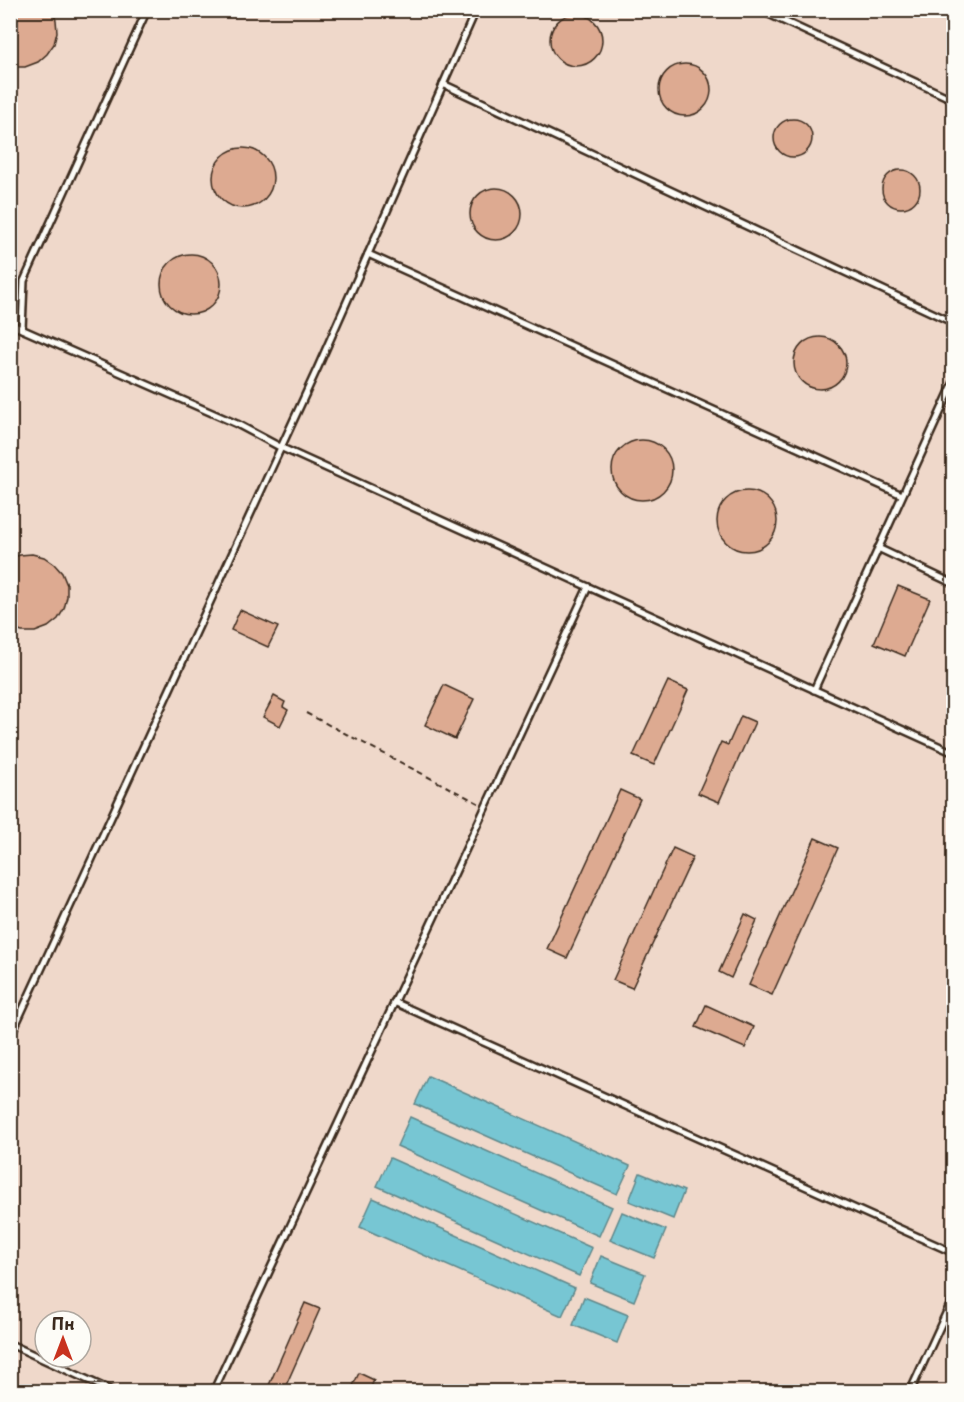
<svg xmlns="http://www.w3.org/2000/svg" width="964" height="1402" viewBox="0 0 964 1402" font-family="'Playpen Sans',sans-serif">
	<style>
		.built { fill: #efd8ca; fill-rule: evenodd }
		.water { fill: #77c6d3; stroke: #5f888b; stroke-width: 1.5 }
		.building { fill: #ddaa91; stroke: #3b2a1e; stroke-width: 1.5 }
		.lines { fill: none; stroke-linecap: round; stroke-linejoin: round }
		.lane-casing { stroke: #3b2a1e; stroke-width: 10 }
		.path { stroke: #3b2a1e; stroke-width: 2; stroke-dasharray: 6 4.5; stroke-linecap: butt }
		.lane { stroke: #fdfcf7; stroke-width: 5 }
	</style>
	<rect width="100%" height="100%" fill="#f7ece3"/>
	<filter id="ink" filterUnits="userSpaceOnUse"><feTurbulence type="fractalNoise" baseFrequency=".0167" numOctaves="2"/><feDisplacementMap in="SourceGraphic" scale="12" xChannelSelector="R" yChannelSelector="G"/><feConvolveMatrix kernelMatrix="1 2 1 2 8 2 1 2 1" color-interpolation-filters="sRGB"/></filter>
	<g filter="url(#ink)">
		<path class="built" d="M10 11H953V1391H11ZM45 1321H81V1357H45Z"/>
		<g class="water">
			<path d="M428 1076 630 1166 617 1194 415 1104Z"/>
			<path d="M410 1117 612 1207 599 1236 397 1146Z"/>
			<path d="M390 1158 592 1248 579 1276 377 1186Z"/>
			<path d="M640 1173 684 1191 673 1219 629 1201Z"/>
			<path d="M373 1198 575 1288 562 1316 360 1227Z"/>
			<path d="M622 1212 666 1230 654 1258 610 1240Z"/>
			<path d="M601 1256 645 1274 634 1301 590 1283Z"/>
			<path d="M584 1297 628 1315 617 1343 573 1325Z"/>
		</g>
		<g class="building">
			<path d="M10 10H52L56 20 57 32 54 44 47 54 38 62 25 67H10Z"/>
			<circle cx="576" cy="40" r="26"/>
			<circle cx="685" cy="90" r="26"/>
			<circle cx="793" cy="138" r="19"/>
			<circle cx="243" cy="178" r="30"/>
			<circle cx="901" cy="189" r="19"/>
			<circle cx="496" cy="214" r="26"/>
			<circle cx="191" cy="284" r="30"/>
			<circle cx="820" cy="363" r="26"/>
			<circle cx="642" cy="470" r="30"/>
			<circle cx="747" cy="521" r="30"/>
			<path d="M32 554 44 557 54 564 62 573 67 585V597L64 609 58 619 48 627 35 632H22L10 628V558L20 555Z"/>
			<path d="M898 586 930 599 905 656 874 643Z"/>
			<path d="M240 610 278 627 268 647 231 630Z"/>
			<path d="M668 681 688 690 654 765 633 756Z"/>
			<path d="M444 685 474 699 455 739 425 725Z"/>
			<path d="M274 696 285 702 283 707 288 710 280 726 263 717Z"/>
			<path d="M741 716 755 722 719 802 698 793 721 742 728 745Z"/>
			<path d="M620 790 640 799 567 958 547 949Z"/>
			<path d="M815 838 838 848 772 995 749 985Z"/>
			<path d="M673 848 693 857 632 988 613 980Z"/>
			<path d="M745 914 757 920 731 978 719 972Z"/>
			<path d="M706 1005 754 1027 745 1048 696 1027Z"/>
			<path d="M305 1303 320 1309 283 1392H266Z"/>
			<path d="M359 1373 374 1380 369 1392H350Z"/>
		</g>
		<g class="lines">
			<g class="lane-casing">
				<g id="lane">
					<path d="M760 10 954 100"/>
					<path d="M443 84 954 323"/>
					<path d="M368 254 902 495"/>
					<path d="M10 324 237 424 280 447 954 753"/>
					<path d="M22 329 24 281 147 10"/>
					<path d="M878 548 954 584"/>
					<path d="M814 690 954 382"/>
					<path d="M394 1002 954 1253"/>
					<path d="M10 1037 318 367 476 10"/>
					<path d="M10 1344 114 1392"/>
					<path d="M213 1392 588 587"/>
					<path d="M910 1392 954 1296"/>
				</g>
			</g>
			<path class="path" d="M306 713 480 804"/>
			<use href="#lane" class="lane"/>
		</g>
	</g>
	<rect width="964" height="1402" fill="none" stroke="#fdfcf7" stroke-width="36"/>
	<rect x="18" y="18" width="928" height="1366" fill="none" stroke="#3b2a1e" stroke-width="2" filter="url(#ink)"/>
	<g transform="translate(63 1339)"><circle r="28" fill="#fdfcf7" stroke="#afa8a0" stroke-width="1.5"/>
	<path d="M0-4.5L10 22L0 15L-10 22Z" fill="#c8321e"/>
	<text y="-9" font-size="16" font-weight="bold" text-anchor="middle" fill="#3b2a1e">Пн</text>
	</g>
</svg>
